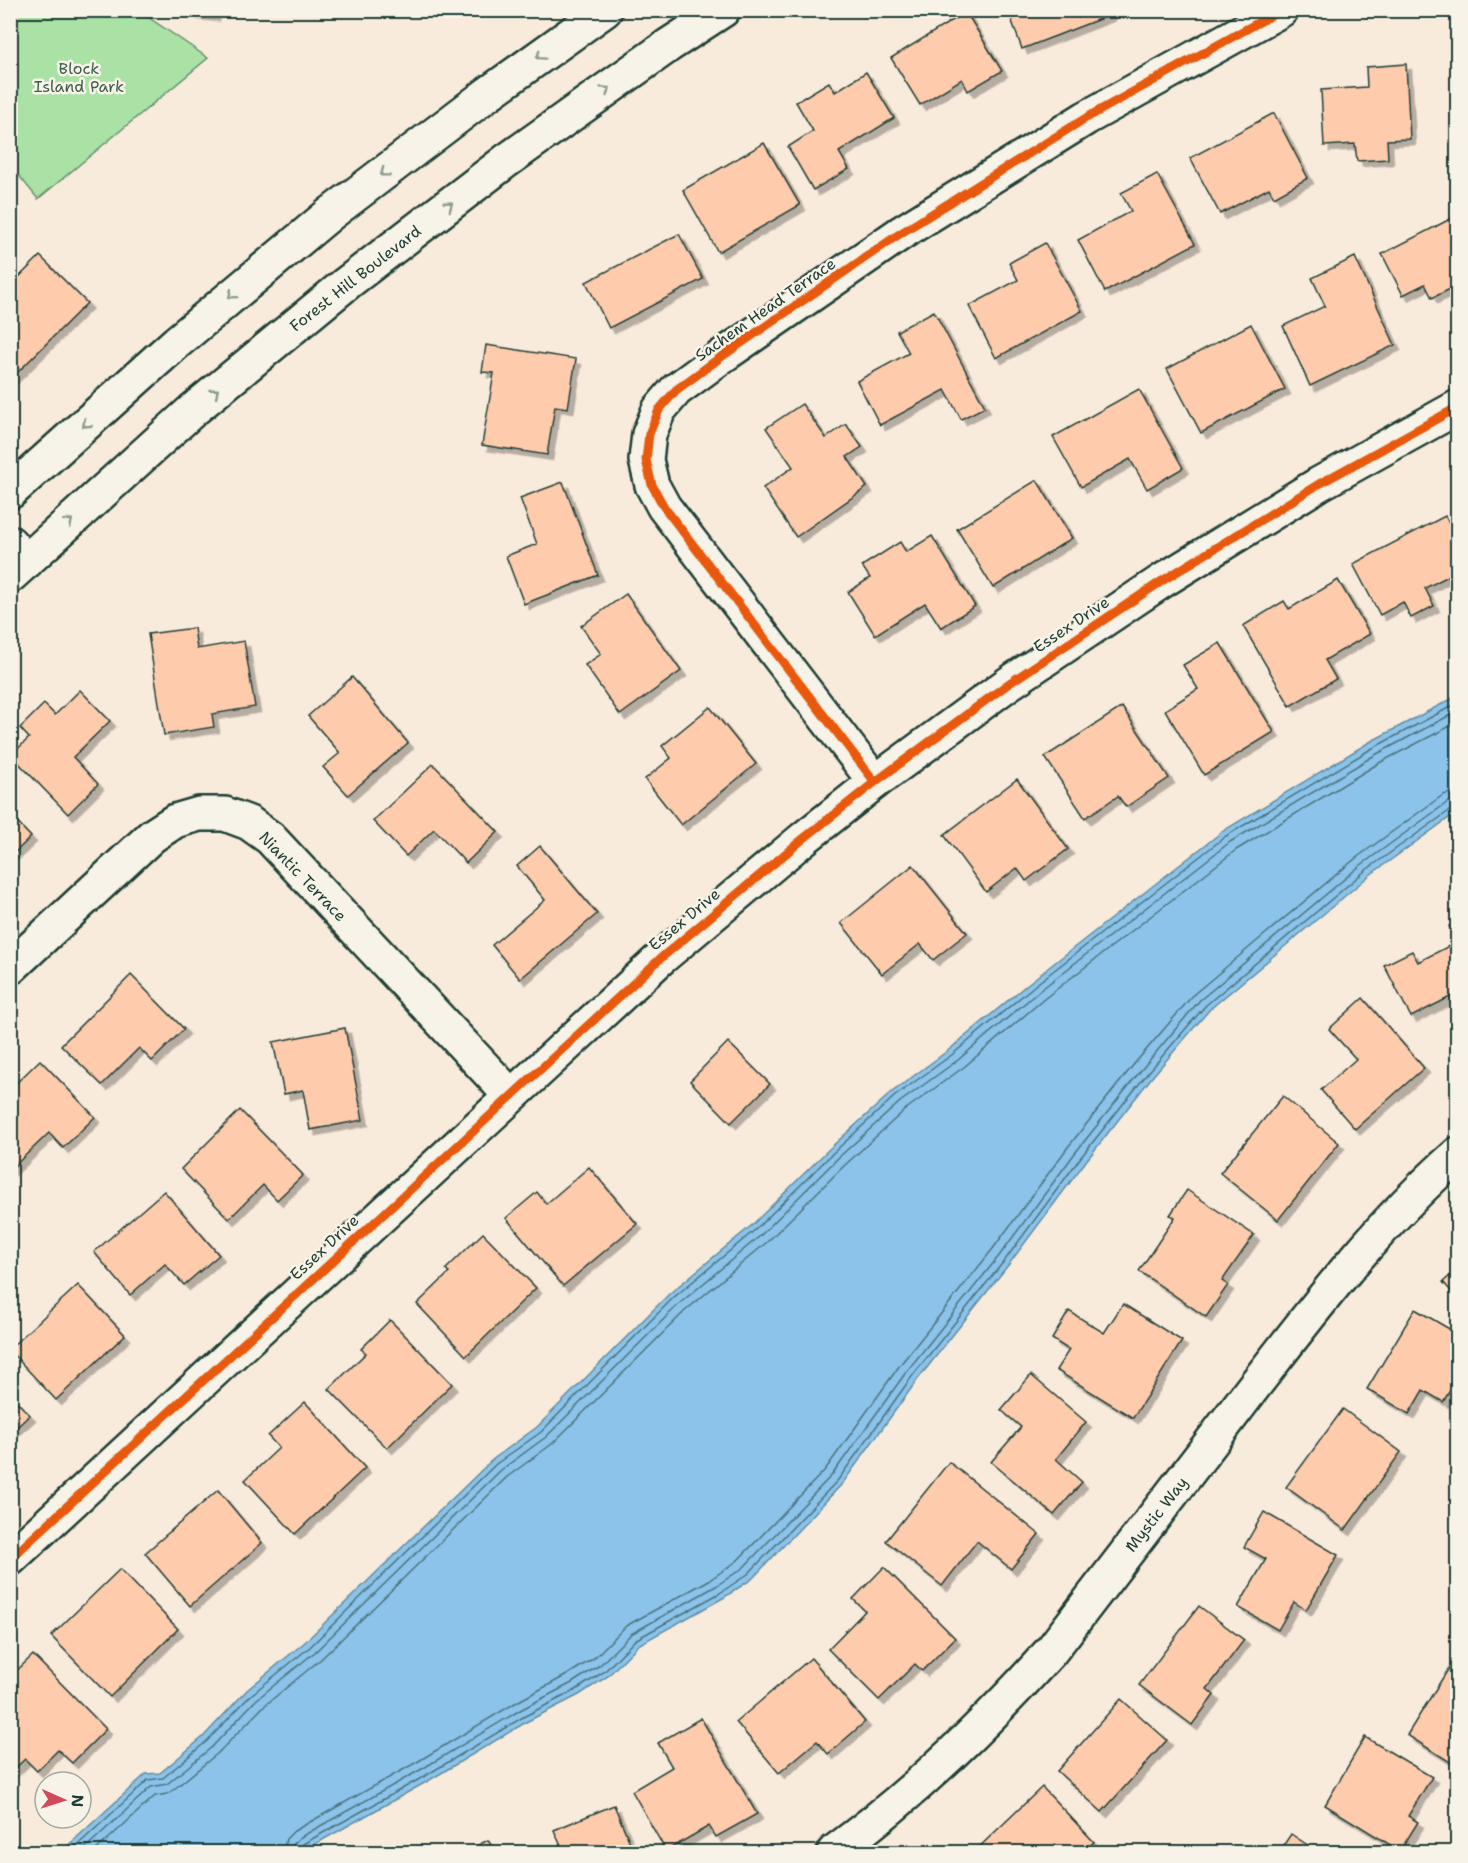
<svg xmlns="http://www.w3.org/2000/svg" width="1468" height="1863" viewBox="0 0 1468 1863" font-family="'Shantell Sans',sans-serif">
	<style>
		.green { fill: #aae1a5; stroke: #648f6c; stroke-width: 1.5 }
		.water { fill: #8cc3ea; stroke: #608da1; stroke-width: 1.5 }
		.lines { fill: none; stroke-linecap: round; stroke-linejoin: round }
		.shore { stroke: #4b737d; stroke-width: 1.5 }
		.building { fill: #fecbad; stroke: #1f3d34; stroke-width: 1.5; filter: url(#shadow) }
		.street-casing { stroke: #1f3d34; stroke-width: 38 }
		.secondary-casing { stroke: #1f3d34; stroke-width: 38 }
		.street { stroke: #f7f3e8; stroke-width: 33 }
		.secondary { stroke: #f7f3e8; stroke-width: 33 }
		.cycleway-casing { stroke: #f7f3e8; stroke-width: 13 }
		.cycleway { stroke: #e8590c; stroke-width: 9 }
		.oneway { stroke: #8b988e }
		.labels { text-anchor: middle; stroke-width: 5; stroke-linejoin: round; paint-order: stroke }
		.park-label { font-size: 16px; fill: #3b5e4b; stroke: #f7f3e8 }
		.street-label { font-size: 16px; fill: #1f3d34; stroke: #f7f3e8 }
	</style>
	<defs>
		<filter id="shadow"><feDropShadow dx="5.5" dy="5.5" stdDeviation="0" flood-color="#0004"/></filter>
	</defs>
	<rect width="100%" height="100%" fill="#f8ebdc"/>
	<filter id="ink" filterUnits="userSpaceOnUse"><feTurbulence type="fractalNoise" baseFrequency=".0167" numOctaves="2"/><feDisplacementMap in="SourceGraphic" scale="12" xChannelSelector="R" yChannelSelector="G"/><feConvolveMatrix kernelMatrix="1 2 1 2 8 2 1 2 1" color-interpolation-filters="sRGB"/></filter>
	<g filter="url(#ink)">
		<path class="green" d="M10 11H139L208 58 38 199 11 166Z"/>
		<path class="water" d="M1457 696V812L1370 875 1210 1009 1152 1077 1086 1161 1009 1264 918 1379 842 1484 752 1579 723 1598 638 1645 608 1676 579 1695 528 1721 428 1781 301 1852H61L146 1774 160 1773 203 1737 247 1690 305 1642 492 1460 537 1427 669 1294 751 1226 829 1149 892 1092 950 1049 1030 982 1223 831 1368 743Z"/>
		<g class="lines">
			<g class="shore">
				<path d="M70 1852 148 1780 163 1778 207 1741 251 1695 310 1647 496 1464 541 1432 673 1298 755 1230 833 1153 895 1096 953 1054 1034 986 1226 836 1371 749 1458 703"/>
				<path d="M81 1852 151 1787 167 1784 212 1747 256 1700 315 1652 501 1470 546 1437 679 1304 760 1236 838 1158 900 1102 958 1060 1038 992 1230 842 1375 755 1458 711"/>
				<path d="M94 1852 155 1796 167 1794 173 1790 218 1753 263 1707 321 1659 507 1477 552 1444 685 1311 766 1243 845 1165 906 1109 964 1067 1044 999 1236 850 1379 763 1458 722"/>
				<path d="M283 1852 286 1839 294 1831 417 1762 517 1702 567 1675 594 1658 626 1626 711 1579 737 1561 825 1470 900 1365 992 1250 1068 1147 1135 1063 1194 994 1356 858 1443 795 1458 791"/>
				<path d="M292 1852 293 1845 299 1838 422 1769 522 1709 572 1683 600 1665 631 1634 716 1586 743 1568 832 1475 907 1371 999 1256 1075 1153 1142 1069 1200 1000 1361 865 1448 802 1458 800"/>
				<path d="M299 1852 300 1848 303 1844 425 1776 525 1716 576 1690 605 1671 635 1640 720 1593 748 1574 838 1480 913 1375 1005 1260 1081 1157 1147 1074 1206 1005 1366 870 1452 809 1458 807"/>
			</g>
		</g>
		<g class="building">
			<path d="M194 10H215L214 16 193 14Z"/>
			<path d="M1008 10H1108L1110 15 1022 49Z"/>
			<path d="M966 12 1002 71 968 91 962 79 920 105 891 58Z"/>
			<path d="M1406 64 1410 139 1387 140 1388 159 1357 161 1355 144 1324 146 1321 90 1367 87 1366 67Z"/>
			<path d="M866 72 894 118 839 152 849 169 813 190 788 147 813 131 796 102 829 82 835 92Z"/>
			<path d="M1274 113 1308 178 1274 197 1269 188 1220 214 1190 158Z"/>
			<path d="M764 143 800 205 718 252 683 190Z"/>
			<path d="M1157 174 1195 244 1105 292 1078 240 1131 211 1121 193Z"/>
			<path d="M1458 215V293L1454 287 1432 298 1425 284 1403 295 1382 254Z"/>
			<path d="M679 234 703 279 609 328 586 282Z"/>
			<path d="M1045 243 1082 311 996 358 969 306 1018 280 1009 263Z"/>
			<path d="M40 256 87 303 11 379 10 286Z"/>
			<path d="M1355 257 1395 345 1310 386 1283 326 1325 306 1312 278Z"/>
			<path d="M934 311 985 407 961 419 945 390 880 425 857 381 909 353 897 331Z"/>
			<path d="M1251 324 1285 389 1201 433 1167 369Z"/>
			<path d="M486 345 576 359 568 408 555 406 547 455 482 445 494 373 482 372Z"/>
			<path d="M1139 389 1183 468 1147 489 1130 459 1081 487 1053 437Z"/>
			<path d="M802 404 826 438 846 424 862 447 847 457 867 487 796 537 763 488 793 467 766 428Z"/>
			<path d="M1037 480 1072 538 993 588 957 529Z"/>
			<path d="M563 482 598 575 524 604 506 556 537 544 520 498Z"/>
			<path d="M1445 516 1458 540V571L1425 588 1434 606 1411 618 1403 602 1380 615 1353 564Z"/>
			<path d="M932 536 975 606 941 628 925 603 875 635 848 592 870 578 862 566 900 542 906 552Z"/>
			<path d="M1338 580 1370 634 1325 660 1336 679 1290 706 1243 626 1284 601 1289 609Z"/>
			<path d="M626 594 681 671 620 715 585 665 601 654 581 626Z"/>
			<path d="M194 628 197 649 244 641 255 707 212 714 214 727 164 735 148 634Z"/>
			<path d="M1220 643 1274 732 1204 775 1165 710 1198 689 1183 665Z"/>
			<path d="M352 677 408 743 348 795 323 767 340 753 308 716Z"/>
			<path d="M80 690 110 721 73 757 98 784 68 814 11 755 29 738 20 728 44 704 55 715Z"/>
			<path d="M710 707 756 764 681 825 645 779 671 758 662 746Z"/>
			<path d="M1122 707 1169 778 1126 807 1118 796 1085 818 1045 757Z"/>
			<path d="M433 764 498 832 466 863 434 829 406 856 373 821Z"/>
			<path d="M1017 779 1068 849 1026 881 1017 868 986 892 944 835Z"/>
			<path d="M10 815 31 837 10 857Z"/>
			<path d="M540 846 597 914 520 979 492 945 545 900 517 866Z"/>
			<path d="M913 865 967 933 933 960 920 944 882 974 841 923Z"/>
			<path d="M1458 922V993L1411 1017 1384 965 1412 951 1418 962 1457 942 1449 926Z"/>
			<path d="M131 975 184 1029 152 1061 139 1048 102 1085 61 1045Z"/>
			<path d="M1363 998 1424 1068 1355 1129 1321 1090 1356 1059 1329 1029Z"/>
			<path d="M345 1028 363 1120 310 1130 303 1090 284 1094 273 1042Z"/>
			<path d="M728 1042 770 1084 731 1123 690 1081Z"/>
			<path d="M40 1060 95 1117 63 1148 49 1133 10 1170V1089Z"/>
			<path d="M1283 1096 1339 1143 1278 1220 1220 1173Z"/>
			<path d="M240 1110 303 1175 277 1200 263 1185 229 1219 181 1169Z"/>
			<path d="M589 1167 637 1224 563 1286 506 1218 537 1192 546 1204Z"/>
			<path d="M1187 1190 1254 1235 1222 1281 1228 1285 1206 1317 1139 1271 1175 1217 1170 1215Z"/>
			<path d="M164 1191 219 1255 184 1285 165 1264 130 1295 94 1252Z"/>
			<path d="M483 1233 536 1288 466 1356 417 1304 449 1273 446 1269Z"/>
			<path d="M1458 1269V1299L1443 1282Z"/>
			<path d="M78 1285 125 1335 56 1400 10 1351V1348Z"/>
			<path d="M1123 1304 1182 1341 1133 1418 1056 1370 1069 1350 1052 1339 1069 1311 1104 1333Z"/>
			<path d="M1415 1309 1458 1334V1377L1443 1402 1423 1390 1409 1414 1367 1389Z"/>
			<path d="M390 1320 452 1384 387 1448 329 1389 366 1353 361 1349Z"/>
			<path d="M1031 1375 1086 1422 1056 1459 1082 1482 1054 1515 991 1462 1021 1427 1001 1410Z"/>
			<path d="M10 1395 30 1415 10 1433Z"/>
			<path d="M305 1402 365 1468 295 1534 245 1480 279 1448 268 1436Z"/>
			<path d="M1343 1409 1401 1452 1345 1530 1286 1487Z"/>
			<path d="M949 1462 1039 1534 1011 1569 977 1541 942 1586 886 1541Z"/>
			<path d="M218 1490 262 1543 190 1606 145 1553Z"/>
			<path d="M1264 1512 1338 1555 1306 1610 1294 1602 1278 1630 1238 1607 1266 1559 1244 1547Z"/>
			<path d="M884 1567 955 1638 922 1671 915 1664 879 1700 828 1649 865 1611 853 1599Z"/>
			<path d="M120 1569 178 1629 110 1697 51 1636Z"/>
			<path d="M1199 1606 1244 1640 1207 1689 1214 1695 1192 1725 1139 1685Z"/>
			<path d="M33 1655 106 1729 72 1763 58 1750 37 1771 25 1759 10 1773V1677Z"/>
			<path d="M1457 1655H1458V1767L1407 1735Z"/>
			<path d="M811 1658 865 1722 828 1754 817 1741 779 1773 736 1722Z"/>
			<path d="M1121 1699 1167 1740 1102 1812 1057 1771Z"/>
			<path d="M701 1718 757 1814 716 1837 709 1826 666 1851 632 1791 672 1767 658 1743Z"/>
			<path d="M1365 1737 1432 1777 1408 1816 1418 1822 1400 1851 1325 1805Z"/>
			<path d="M1042 1787 1094 1842 1083 1852H974Z"/>
			<path d="M614 1805 634 1852H560L563 1851 554 1830Z"/>
			<path d="M1291 1834 1318 1852H1279Z"/>
			<path d="M488 1840 495 1852H465Z"/>
		</g>
		<g class="lines">
			<g class="street-casing">
				<g id="street">
					<path d="M10 543 26 562"/>
					<path d="M875 782 664 507 652 485 646 460 649 434 659 410 676 390 721 357 901 233 1086 118 1281 10"/>
					<path d="M10 968 152 836 175 821 199 814H225L249 823 270 838 510 1095"/>
					<path d="M10 1559 661 958 803 839 875 782 1008 684 1162 581 1319 484 1458 407"/>
					<path d="M834 1852C915 1793 984 1726 1051 1651 1117 1565 1183 1480 1248 1394 1313 1310 1377 1225 1458 1154"/>
				</g>
			</g>
			<g class="secondary-casing">
				<g id="secondary">
					<path d="M10 492 177 342 330 214 489 93 605 10"/>
					<path d="M10 576 193 410 347 283 506 161 669 45 723 10"/>
				</g>
			</g>
			<use href="#street" class="street"/>
			<use href="#secondary" class="secondary"/>
			<g class="cycleway-casing">
				<g id="cycleway">
					<path d="M875 782 664 507 652 485 646 460 649 434 659 410 676 390 721 357 901 233 1086 118 1281 10"/>
					<path d="M10 1559 661 958 803 839 875 782 1008 684 1162 581 1319 484 1458 407"/>
				</g>
			</g>
			<use href="#cycleway" class="cycleway"/>
		</g>
		<defs><path id="oneway-chevron" d="M-2-3.5L2.5 0L-2 3.5" fill="none" stroke-width="1.6" stroke-linecap="round" stroke-linejoin="round" transform="scale(1.5)"/></defs>
		<g class="oneway">
			<use href="#oneway-chevron" transform="translate(540 56) rotate(145)"/>
			<use href="#oneway-chevron" transform="translate(606 90) rotate(-35)"/>
			<use href="#oneway-chevron" transform="translate(384 173) rotate(143)"/>
			<use href="#oneway-chevron" transform="translate(449 205) rotate(-37)"/>
			<use href="#oneway-chevron" transform="translate(232 295) rotate(140)"/>
			<use href="#oneway-chevron" transform="translate(215 392) rotate(-40)"/>
			<use href="#oneway-chevron" transform="translate(86 424) rotate(138)"/>
			<use href="#oneway-chevron" transform="translate(69 522) rotate(-42)"/>
		</g>
	</g>
	<g class="labels">
		<g class="park-label">
			<text x="79" y="74">Block<tspan x="79" dy="18">Island Park</tspan></text>
		</g>
		<g class="street-label">
			<text transform="translate(355 278) rotate(-38)" y="6">Forest Hill Boulevard</text>
			<text transform="translate(765 309) rotate(-35)" y="6">Sachem Head Terrace</text>
			<text transform="translate(1071 624) rotate(-34)" y="6">Essex Drive</text>
			<text transform="translate(303 876) rotate(46)" y="6">Niantic Terrace</text>
			<text transform="translate(684 919) rotate(-40)" y="6">Essex Drive</text>
			<text transform="translate(324 1247) rotate(-43)" y="6">Essex Drive</text>
			<text transform="translate(1156 1514) rotate(-52)" y="6">Mystic Way</text>
		</g>
	</g>
	<rect width="1468" height="1863" fill="none" stroke="#f7f3e8" stroke-width="36"/>
	<rect x="18" y="18" width="1432" height="1827" fill="none" stroke="#1f3d34" stroke-width="2" filter="url(#ink)"/>
	<g transform="translate(63 1800) rotate(93)"><circle r="28" fill="#f7f3e8" stroke="#a1aaa0" stroke-width="1.5"/>
	<path d="M0-4.5L10 22L0 15L-10 22Z" fill="#d1495b"/>
	<text y="-9" font-size="16" font-weight="bold" text-anchor="middle" fill="#1f3d34">N</text>
	</g>
</svg>
